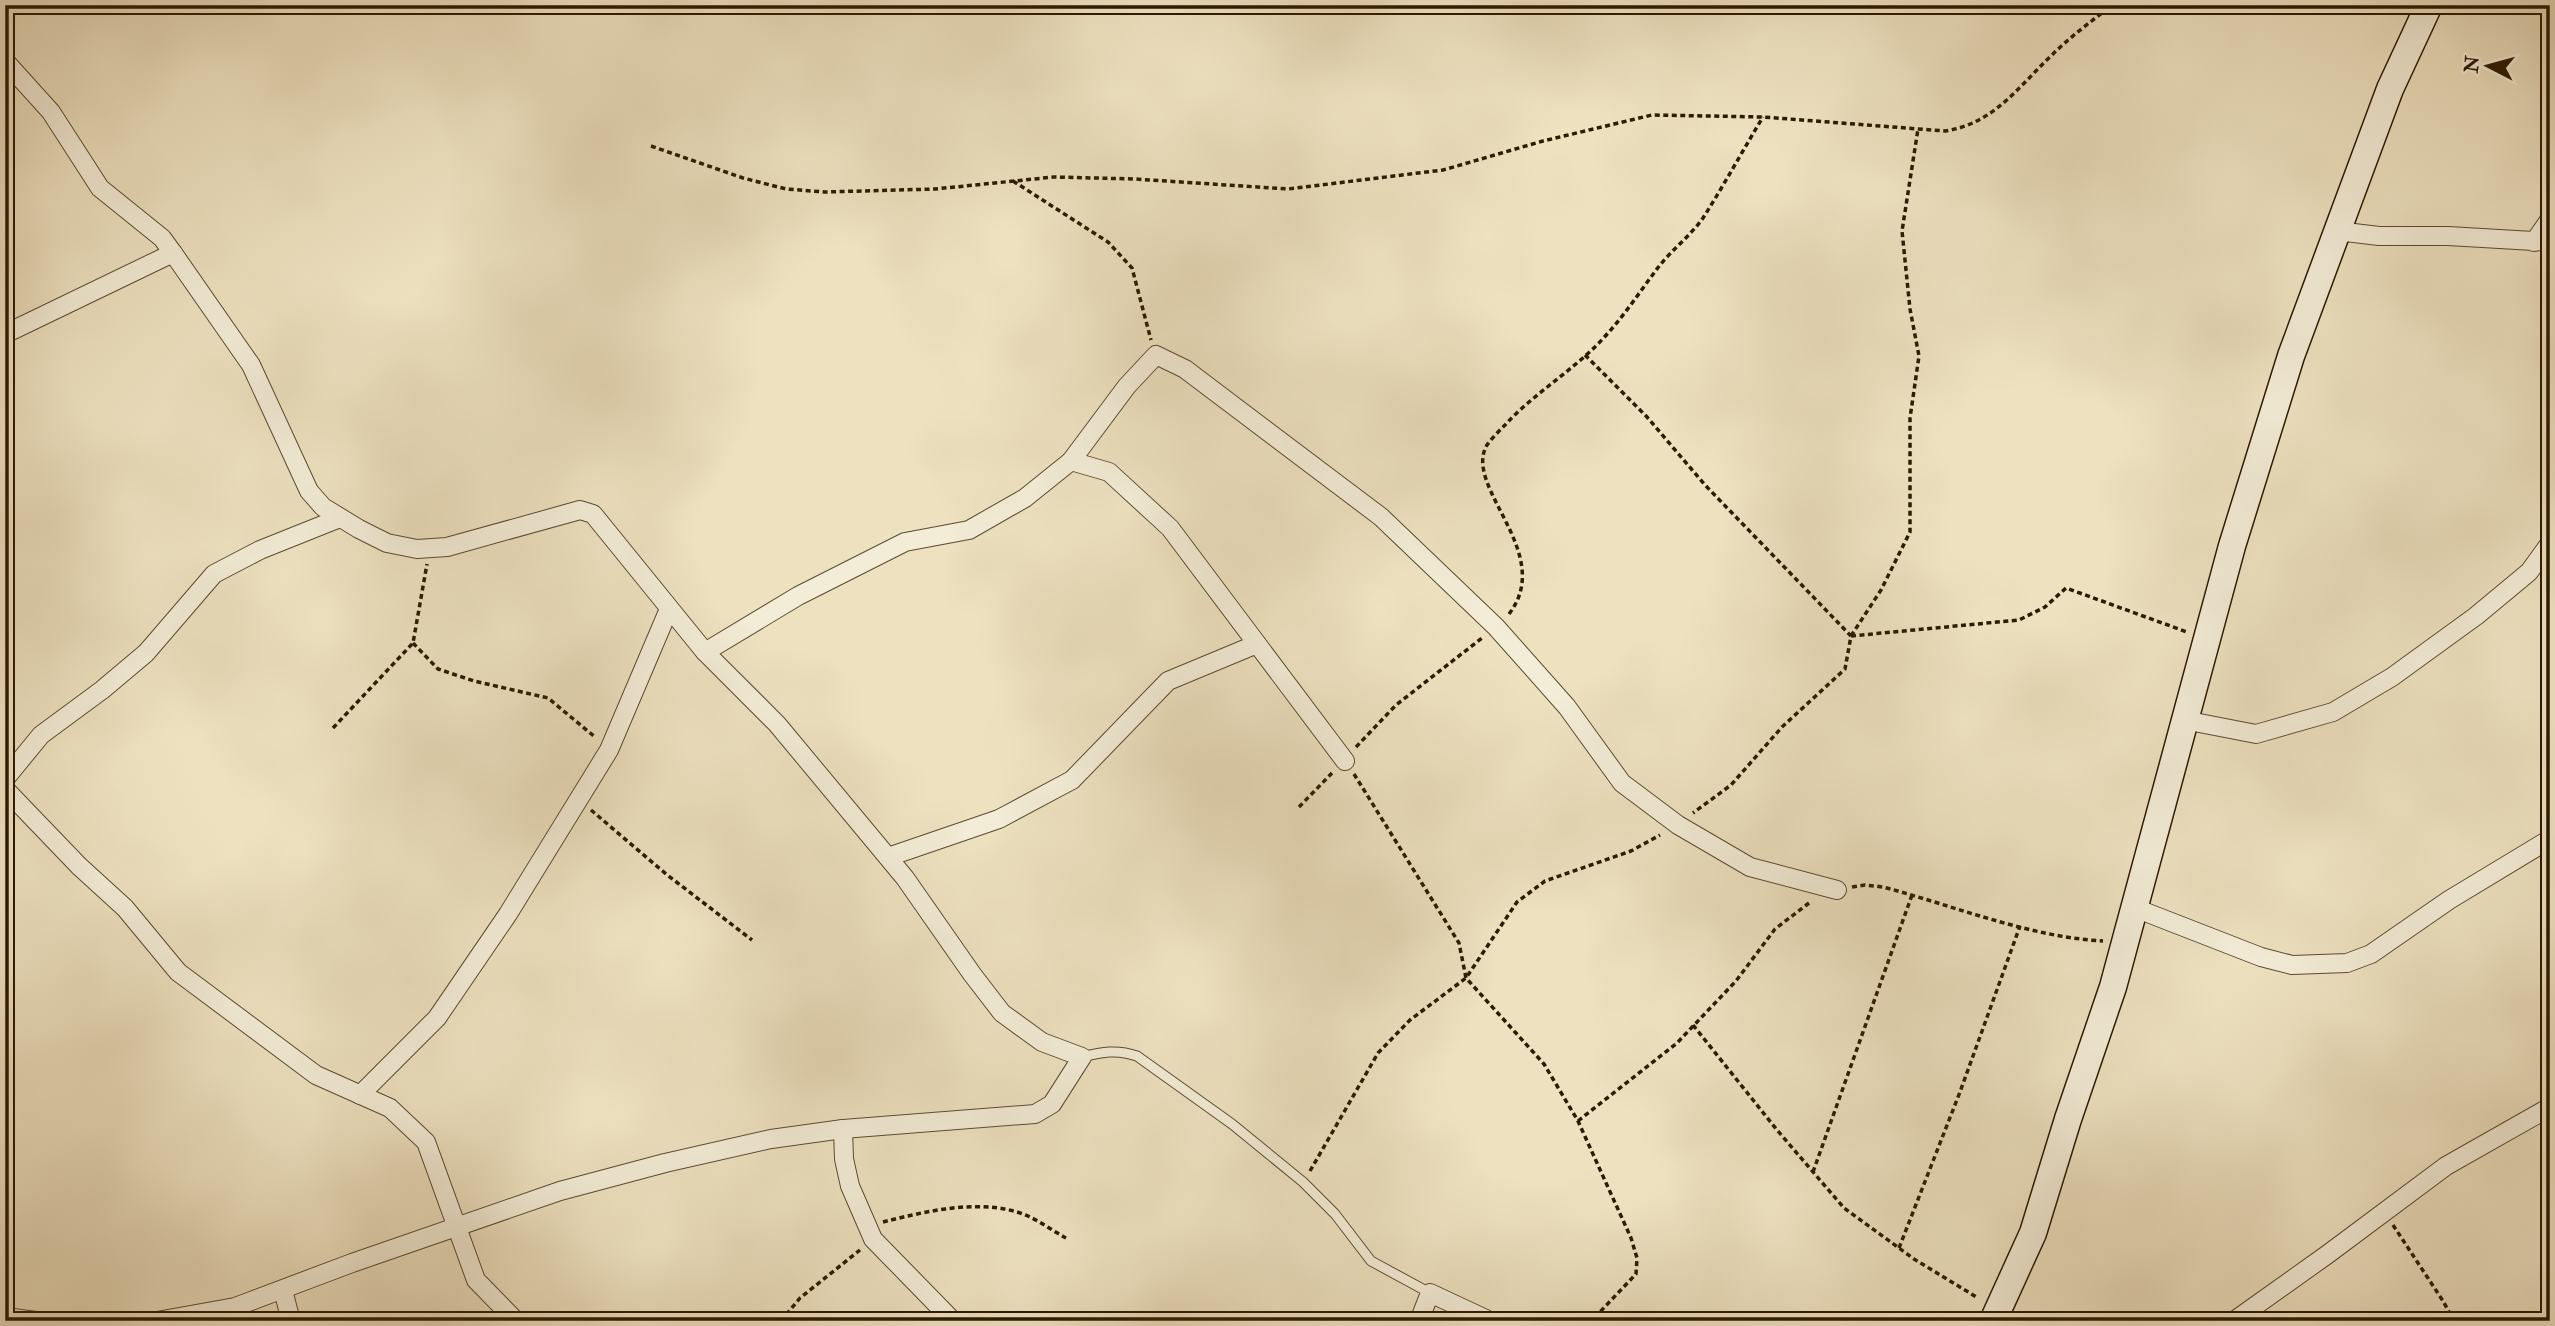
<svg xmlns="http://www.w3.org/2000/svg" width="2555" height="1326" viewBox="0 0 2555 1326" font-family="'IM FELL Double Pica',serif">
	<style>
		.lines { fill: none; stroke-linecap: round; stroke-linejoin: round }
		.lane-casing { stroke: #5c4b30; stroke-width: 11 }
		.street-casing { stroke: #5c4b30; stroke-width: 20 }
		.secondary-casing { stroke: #2c1900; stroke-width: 29 }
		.path { stroke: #2c1900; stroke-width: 3.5; stroke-dasharray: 5 3.5; stroke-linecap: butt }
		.lane { stroke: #f3ecd6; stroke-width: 9 }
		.street { stroke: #f3ecd6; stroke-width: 18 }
		.secondary { stroke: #f3ecd6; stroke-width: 26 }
	</style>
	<rect width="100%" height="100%" fill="#ede1c0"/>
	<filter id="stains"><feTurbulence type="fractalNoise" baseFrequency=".00286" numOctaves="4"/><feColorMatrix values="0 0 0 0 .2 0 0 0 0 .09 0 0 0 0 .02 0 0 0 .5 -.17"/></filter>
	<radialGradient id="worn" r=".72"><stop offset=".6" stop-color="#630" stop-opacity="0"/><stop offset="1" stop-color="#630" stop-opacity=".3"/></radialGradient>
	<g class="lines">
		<g class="lane-casing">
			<path id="lane" d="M1082 1057C1102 1052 1117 1049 1137 1056L1232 1124 1303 1182 1335 1214 1371 1261 1430 1293"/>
		</g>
		<g class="street-casing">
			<g id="street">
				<path d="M5 61 51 112 100 188 162 238 173 253 251 365 309 491 323 507 359 529 387 543 417 549 447 547 580 510 593 514 705 652 777 724 905 878 972 974 1002 1013 1042 1042 1082 1057 1052 1104 1035 1114 843 1129 771 1139 665 1163 560 1191 352 1263 235 1307 157 1321"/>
				<path d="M2337 231 2379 236H2448L2550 242"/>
				<path d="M2534 242 2550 219"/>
				<path d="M5 334 173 253"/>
				<path d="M1071 461 1127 386 1156 355 1185 369 1381 517 1496 627 1567 707 1622 783 1678 825 1750 867 1837 890"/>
				<path d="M705 652 798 596 905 542 969 530 1025 498 1071 461 1109 472 1170 528 1345 761"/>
				<path d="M2184 720 2256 734 2333 712 2392 677 2476 616 2529 572 2550 543"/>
				<path d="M5 779 41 735 102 690 146 653 214 574 260 550 340 518"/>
				<path d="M5 789 79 866 125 908 178 972 316 1075 390 1108 426 1142 476 1280 516 1321"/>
				<path d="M888 857 999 819 1072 780 1168 681 1257 644"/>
				<path d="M2135 908 2261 957 2292 965 2347 963 2371 954 2449 900 2550 839"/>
				<path d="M360 1095 437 1018 508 914 609 750 669 609"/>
				<path d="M843 1129 844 1159 850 1186 873 1239 953 1321"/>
				<path d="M283 1290 291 1321"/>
				<path d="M5 1317 36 1321"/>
				<path d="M1419 1321 1430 1293 1490 1321"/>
				<path d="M2234 1321 2328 1254 2446 1166 2550 1107"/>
			</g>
		</g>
		<g class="secondary-casing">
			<path id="secondary" d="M1993 1321 2033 1233 2068 1119 2113 987 2232 546 2291 356 2390 89 2429 5"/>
		</g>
		<g class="path">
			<path d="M651 146 743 178 786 189 825 192 935 189 1054 177 1135 179 1288 189 1443 170 1543 141 1652 115 1763 117 1945 131C1994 124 2019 86 2053 54 2071 36 2092 21 2112 5"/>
			<path d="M1013 181 1108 242 1132 268 1151 340"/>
			<path d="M1585 355 1647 417 1705 485 1851 636 1845 669 1782 727 1731 785 1693 813"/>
			<path d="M1509 614C1556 553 1462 487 1487 445 1492 438 1499 431 1505 425 1536 391 1578 368 1608 333 1627 312 1643 287 1660 265 1673 249 1691 235 1703 218 1724 185 1743 150 1763 117"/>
			<path d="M1851 636 1881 590 1910 532V418L1919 356 1910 309 1902 231 1918 129"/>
			<path d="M1851 636 2019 620 2045 607 2066 588 2187 632"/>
			<path d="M413 643 438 669 474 681 548 698 595 737"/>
			<path d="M333 728 413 643 427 564"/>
			<path d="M1356 747 1396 705 1482 638"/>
			<path d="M1354 774 1459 943 1466 978 1544 1064 1578 1121 1631 1238 1637 1258 1636 1274 1598 1314 1595 1321"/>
			<path d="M1299 807 1332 773"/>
			<path d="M591 810 666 874 752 940"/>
			<path d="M1852 887 1865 885 1883 887C1955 906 2029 937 2103 941"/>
			<path d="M1693 1025 1777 1130 1844 1208 1914 1259 1978 1298"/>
			<path d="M1578 1121 1677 1043 1736 981 1775 929 1809 903"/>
			<path d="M1310 1171 1378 1053 1410 1020 1466 978 1517 902 1545 881 1631 851 1660 835"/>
			<path d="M1813 1172 1912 895"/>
			<path d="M883 1222C927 1211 984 1197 1028 1216 1041 1222 1053 1231 1066 1238"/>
			<path d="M2393 1225 2443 1301 2454 1321"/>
			<path d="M1899 1248 1960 1092 2020 926"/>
			<path d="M781 1321 800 1298 860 1250"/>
		</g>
		<use href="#lane" class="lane"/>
		<use href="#street" class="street"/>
		<use href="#secondary" class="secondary"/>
	</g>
	<rect width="2555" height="1326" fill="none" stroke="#ede1c0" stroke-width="28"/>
	<rect x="7" y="7" width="2541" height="1312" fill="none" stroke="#2c1900" stroke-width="3.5"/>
	<rect x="14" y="14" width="2527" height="1298" fill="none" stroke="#2c1900" stroke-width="2"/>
	<g transform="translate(2488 66) rotate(276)" stroke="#f3ecd6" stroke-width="5" paint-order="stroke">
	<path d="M0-5L12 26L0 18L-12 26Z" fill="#2c1900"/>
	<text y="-10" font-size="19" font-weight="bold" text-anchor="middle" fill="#2c1900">N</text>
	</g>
	<rect width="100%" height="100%" filter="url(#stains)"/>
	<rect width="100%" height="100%" fill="url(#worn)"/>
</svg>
